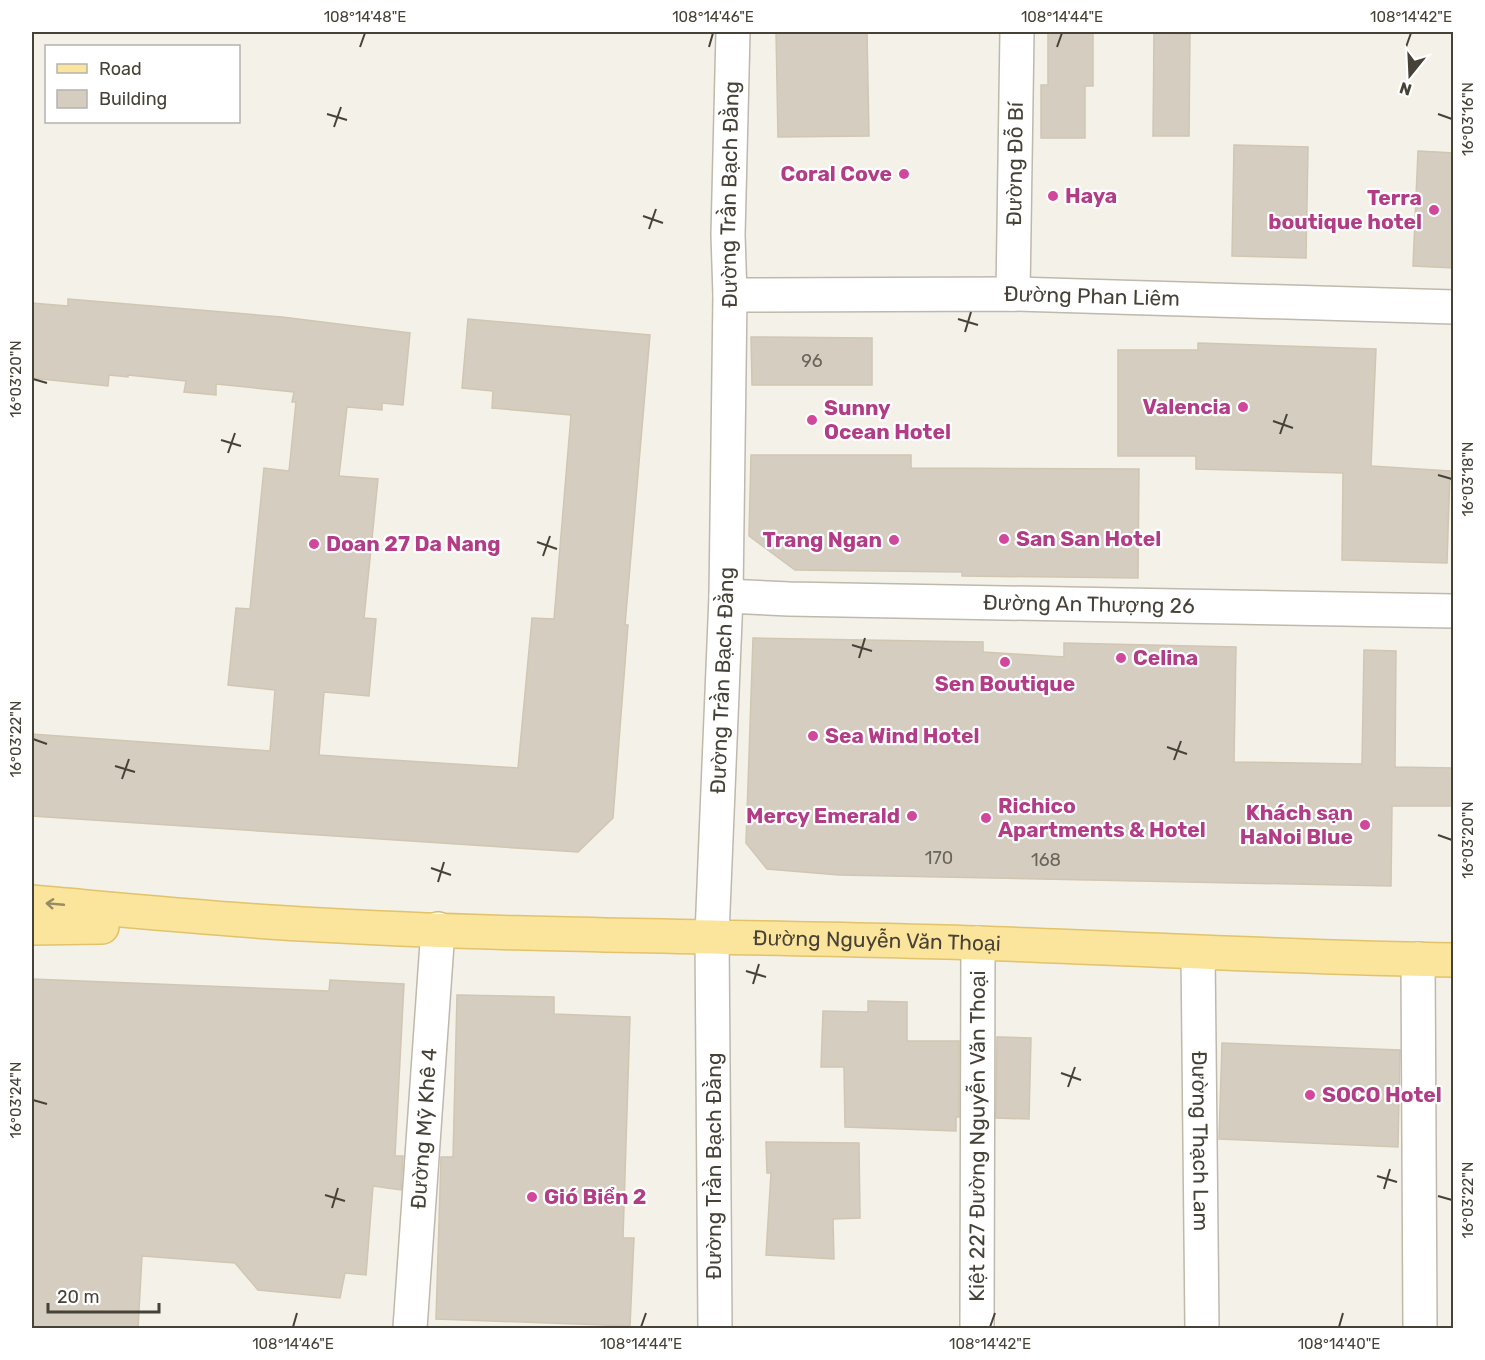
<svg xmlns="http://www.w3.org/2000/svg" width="1485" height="1360" viewBox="0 0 1485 1360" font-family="Rubik,sans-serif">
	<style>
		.building { fill: #d5cdbf; stroke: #d0c6b2; stroke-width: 1.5 }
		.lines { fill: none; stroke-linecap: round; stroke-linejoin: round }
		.minor-casing { stroke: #bfb9ac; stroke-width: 36 }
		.major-casing { stroke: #e1c36a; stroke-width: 36 }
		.minor { stroke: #fff; stroke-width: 33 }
		.major { stroke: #fbe49b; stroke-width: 33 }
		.oneway { stroke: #988b64 }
		.ticks { fill: none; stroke: #474237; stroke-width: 2 }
		.hotel-dot { fill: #d1479c; stroke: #fff; stroke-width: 2 }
		.labels { text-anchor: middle; stroke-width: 4.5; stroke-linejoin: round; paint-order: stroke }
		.number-label { font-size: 18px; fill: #6a6559 }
		.street-label { font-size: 21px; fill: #474237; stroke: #fff }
		.hotel-label { font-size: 21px; font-weight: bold; fill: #b23c85; stroke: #fff; text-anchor: start }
		.neatline { fill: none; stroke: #474237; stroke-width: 2 }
		.ticks-label { font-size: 15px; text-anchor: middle; fill: #474237 }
	</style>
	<rect width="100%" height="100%" fill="#f4f1e9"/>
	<g class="building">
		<path d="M776 32H867L869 136 778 137Z"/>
		<path d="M1048 32H1093V86H1085V138H1041V85H1048Z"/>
		<path d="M1154 33 1190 34 1189 136H1153Z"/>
		<path d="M1234 145 1308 147 1306 258 1232 256Z"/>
		<path d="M1418 151 1454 153V268L1413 266Z"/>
		<path d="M68 299 282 317 410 333 403 405 382 403V410L347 407 339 476 378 479 364 618 376 619 369 696 324 692 319 755 360 758 518 768 532 618 554 619 571 415 492 408 493 391 462 388 468 319 650 335 625 625H628L613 818 578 852 32 816V734L270 751 275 690 228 685 236 608 250 609 264 468 289 471 296 402H292L294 392 216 384V395L184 392 186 381 128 375V377L109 375 108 386 32 378V303L68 306Z"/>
		<path d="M751 337 872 338V385H752Z"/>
		<path d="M1198 343 1376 349 1371 466 1450 471 1447 563 1342 560 1343 473 1196 469V456H1118V350H1198Z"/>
		<path d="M751 455H911V468L1139 469 1138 578 962 576V572L795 570 749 536Z"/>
		<path d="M753 638 983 642V652L1064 657V643L1236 647 1234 762 1362 764 1364 650 1396 651 1395 767 1454 768V806H1392L1391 886 839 875 767 869 746 843Z"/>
		<path d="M32 979 329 991 330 980 404 984 395 1156H403L401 1190 373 1186 366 1275 345 1273 340 1298 258 1290 235 1263 142 1256 138 1329H32Z"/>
		<path d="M457 995 554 997V1014L630 1017 623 1238H634L630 1326 436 1319 441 1157H453Z"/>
		<path d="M868 1001 907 1002V1041H959V1117H956V1131L845 1127 844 1067H821L823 1011 868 1012Z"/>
		<path d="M997 1037 1031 1038 1029 1119 996 1118Z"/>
		<path d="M1222 1043 1400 1050 1398 1147 1219 1139Z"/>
		<path d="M766 1142 859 1143 860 1218 833 1219 834 1259 766 1255 771 1173H767Z"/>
	</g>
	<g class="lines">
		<g class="minor-casing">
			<g id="minor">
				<path id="s1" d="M1013 294 1017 32"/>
				<path id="s2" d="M730 295 1013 294 1454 307"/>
				<path id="s3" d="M726 596 789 599 1454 611"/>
				<path id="s4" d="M1198 953 1202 1328"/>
				<path d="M1418 959 1420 1328"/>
				<path id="s5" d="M410 1328 438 929"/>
				<path id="s6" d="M715 1328 712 935 726 596 730 295 728 235 733 32"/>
				<path id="s7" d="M977 1328 978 943"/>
			</g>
		</g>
		<g class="major-casing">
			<g id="major">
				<path id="s8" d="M32 902C122 910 212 919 302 924 526 937 751 936 975 943 1134 948 1294 958 1454 960"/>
				<path d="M32 928 102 927"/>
			</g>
		</g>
		<use href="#minor" class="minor"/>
		<use href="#major" class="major"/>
	</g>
	<defs><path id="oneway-shaft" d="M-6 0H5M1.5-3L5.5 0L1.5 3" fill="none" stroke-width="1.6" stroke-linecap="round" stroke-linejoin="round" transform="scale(1.5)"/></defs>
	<use class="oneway" href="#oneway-shaft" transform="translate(55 904) rotate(-175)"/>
	<path class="ticks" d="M360 47 365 33M709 47 713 33M1057 47 1062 33M1406 47 1411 33M327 114 347 120M1438 114 1452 119M334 127 341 107M643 216 663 223M649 229 656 209M958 319 978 325M965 332 971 312M33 379 47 383M1273 421 1293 428M1280 434 1287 414M221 440 241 446M228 453 235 433M1438 475 1452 479M537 542 557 549M543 556 550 536M852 645 872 651M859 658 865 638M33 739 47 744M1167 747 1187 754M1174 760 1181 741M115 766 135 772M122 779 129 759M1438 835 1452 840M431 868 451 875M438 882 444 862M746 971 766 977M753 984 759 964M1061 1073 1081 1080M1068 1087 1075 1067M33 1100 47 1104M1377 1176 1397 1182M1384 1189 1390 1169M325 1195 345 1201M1438 1196 1452 1200M332 1208 338 1188M293 1327 297 1313M641 1327 646 1313M990 1327 995 1313M1339 1327 1343 1313"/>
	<g class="hotel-dot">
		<circle cx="904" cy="174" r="6"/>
		<circle cx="1053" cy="196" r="6"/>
		<circle cx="1434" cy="210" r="6"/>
		<circle cx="1243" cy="407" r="6"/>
		<circle cx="812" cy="420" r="6"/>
		<circle cx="1004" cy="539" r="6"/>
		<circle cx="894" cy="540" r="6"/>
		<circle cx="314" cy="544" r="6"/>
		<circle cx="1121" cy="658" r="6"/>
		<circle cx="1005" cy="662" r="6"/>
		<circle cx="813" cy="736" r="6"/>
		<circle cx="912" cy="816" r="6"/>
		<circle cx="986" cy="818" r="6"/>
		<circle cx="1365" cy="825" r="6"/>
		<circle cx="1310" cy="1095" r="6"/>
		<circle cx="532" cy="1197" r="6"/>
	</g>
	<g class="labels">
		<g class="number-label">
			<text x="812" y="367">96</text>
			<text x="939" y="864">170</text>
			<text x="1046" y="866">168</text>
		</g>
		<g class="street-label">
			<text dy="7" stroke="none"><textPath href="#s1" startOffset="130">Đường Đỗ Bí</textPath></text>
			<text dy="7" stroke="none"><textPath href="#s6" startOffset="1134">Đường Trần Bạch Đằng</textPath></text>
			<text dy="7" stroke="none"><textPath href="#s2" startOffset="362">Đường Phan Liêm</textPath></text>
			<text dy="7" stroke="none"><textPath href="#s3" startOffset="363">Đường An Thượng 26</textPath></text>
			<text dy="7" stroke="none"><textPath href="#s6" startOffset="648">Đường Trần Bạch Đằng</textPath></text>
			<text dy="7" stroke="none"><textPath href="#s8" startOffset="846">Đường Nguyễn Văn Thoại</textPath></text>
			<text dy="7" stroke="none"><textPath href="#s5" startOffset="200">Đường Mỹ Khê 4</textPath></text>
			<text dy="7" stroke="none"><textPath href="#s7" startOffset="192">Kiệt 227 Đường Nguyễn Văn Thoại</textPath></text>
			<text dy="7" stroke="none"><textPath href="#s4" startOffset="188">Đường Thạch Lam</textPath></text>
			<text transform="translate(714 1166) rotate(-90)" y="7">Đường Trần Bạch Đằng</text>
		</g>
		<g class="hotel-label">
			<text x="892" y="181" text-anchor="end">Coral Cove</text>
			<text x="1065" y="203">Haya</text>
			<text x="1422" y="205" text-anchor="end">Terra<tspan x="1422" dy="24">boutique hotel</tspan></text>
			<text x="1231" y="414" text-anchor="end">Valencia</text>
			<text x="824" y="415">Sunny<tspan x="824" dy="24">Ocean Hotel</tspan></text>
			<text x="1016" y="546">San San Hotel</text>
			<text x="882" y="547" text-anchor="end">Trang Ngan</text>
			<text x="326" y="551">Doan 27 Da Nang</text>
			<text x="1133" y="665">Celina</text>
			<text x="1005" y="691" text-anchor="middle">Sen Boutique</text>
			<text x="825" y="743">Sea Wind Hotel</text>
			<text x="998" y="813">Richico<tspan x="998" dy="24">Apartments &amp; Hotel</tspan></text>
			<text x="1353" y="820" text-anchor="end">Khách sạn<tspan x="1353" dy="24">HaNoi Blue</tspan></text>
			<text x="900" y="823" text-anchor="end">Mercy Emerald</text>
			<text x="1322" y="1102">SOCO Hotel</text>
			<text x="544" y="1204">Gió Biển 2</text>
		</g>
	</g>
	<rect width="1485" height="1360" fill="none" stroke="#ffffff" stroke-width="66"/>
	<rect x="45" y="45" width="195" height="78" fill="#ffffff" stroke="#b5b3af" stroke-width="1.5"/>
	<rect x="57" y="64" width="30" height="9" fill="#fbe49b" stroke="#b5b3af" stroke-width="1.5"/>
	<text x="99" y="75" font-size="18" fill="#474237">Road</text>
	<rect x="57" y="90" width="30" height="18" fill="#d5cdbf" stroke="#b5b3af" stroke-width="1.5"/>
	<text x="99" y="105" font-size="18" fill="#474237">Building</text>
	<g transform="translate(1410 75) rotate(198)" stroke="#ffffff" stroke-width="4.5" paint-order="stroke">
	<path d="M0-4.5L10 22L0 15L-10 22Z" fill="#474237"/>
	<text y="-9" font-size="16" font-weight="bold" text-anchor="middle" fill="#474237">N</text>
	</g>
	<path d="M48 1303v9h111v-9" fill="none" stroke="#474237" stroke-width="3"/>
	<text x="57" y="1303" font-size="18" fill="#474237" stroke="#ffffff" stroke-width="4.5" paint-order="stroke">20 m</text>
	<rect x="33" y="33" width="1419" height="1294" class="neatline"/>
	<g class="ticks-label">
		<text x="365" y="22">108°14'48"E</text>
		<text x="713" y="22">108°14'46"E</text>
		<text x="1062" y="22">108°14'44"E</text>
		<text x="1411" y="22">108°14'42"E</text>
		<text transform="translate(1468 119) rotate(-90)" y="5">16°03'16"N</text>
		<text transform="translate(16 379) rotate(-90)" y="5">16°03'20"N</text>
		<text transform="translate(1468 479) rotate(-90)" y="5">16°03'18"N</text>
		<text transform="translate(16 739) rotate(-90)" y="5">16°03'22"N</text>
		<text transform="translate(1468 840) rotate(-90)" y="5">16°03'20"N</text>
		<text transform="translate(16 1100) rotate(-90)" y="5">16°03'24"N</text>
		<text transform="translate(1468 1200) rotate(-90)" y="5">16°03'22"N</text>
		<text x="293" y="1349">108°14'46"E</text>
		<text x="641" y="1349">108°14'44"E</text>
		<text x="990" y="1349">108°14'42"E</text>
		<text x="1339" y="1349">108°14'40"E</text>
	</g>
</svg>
